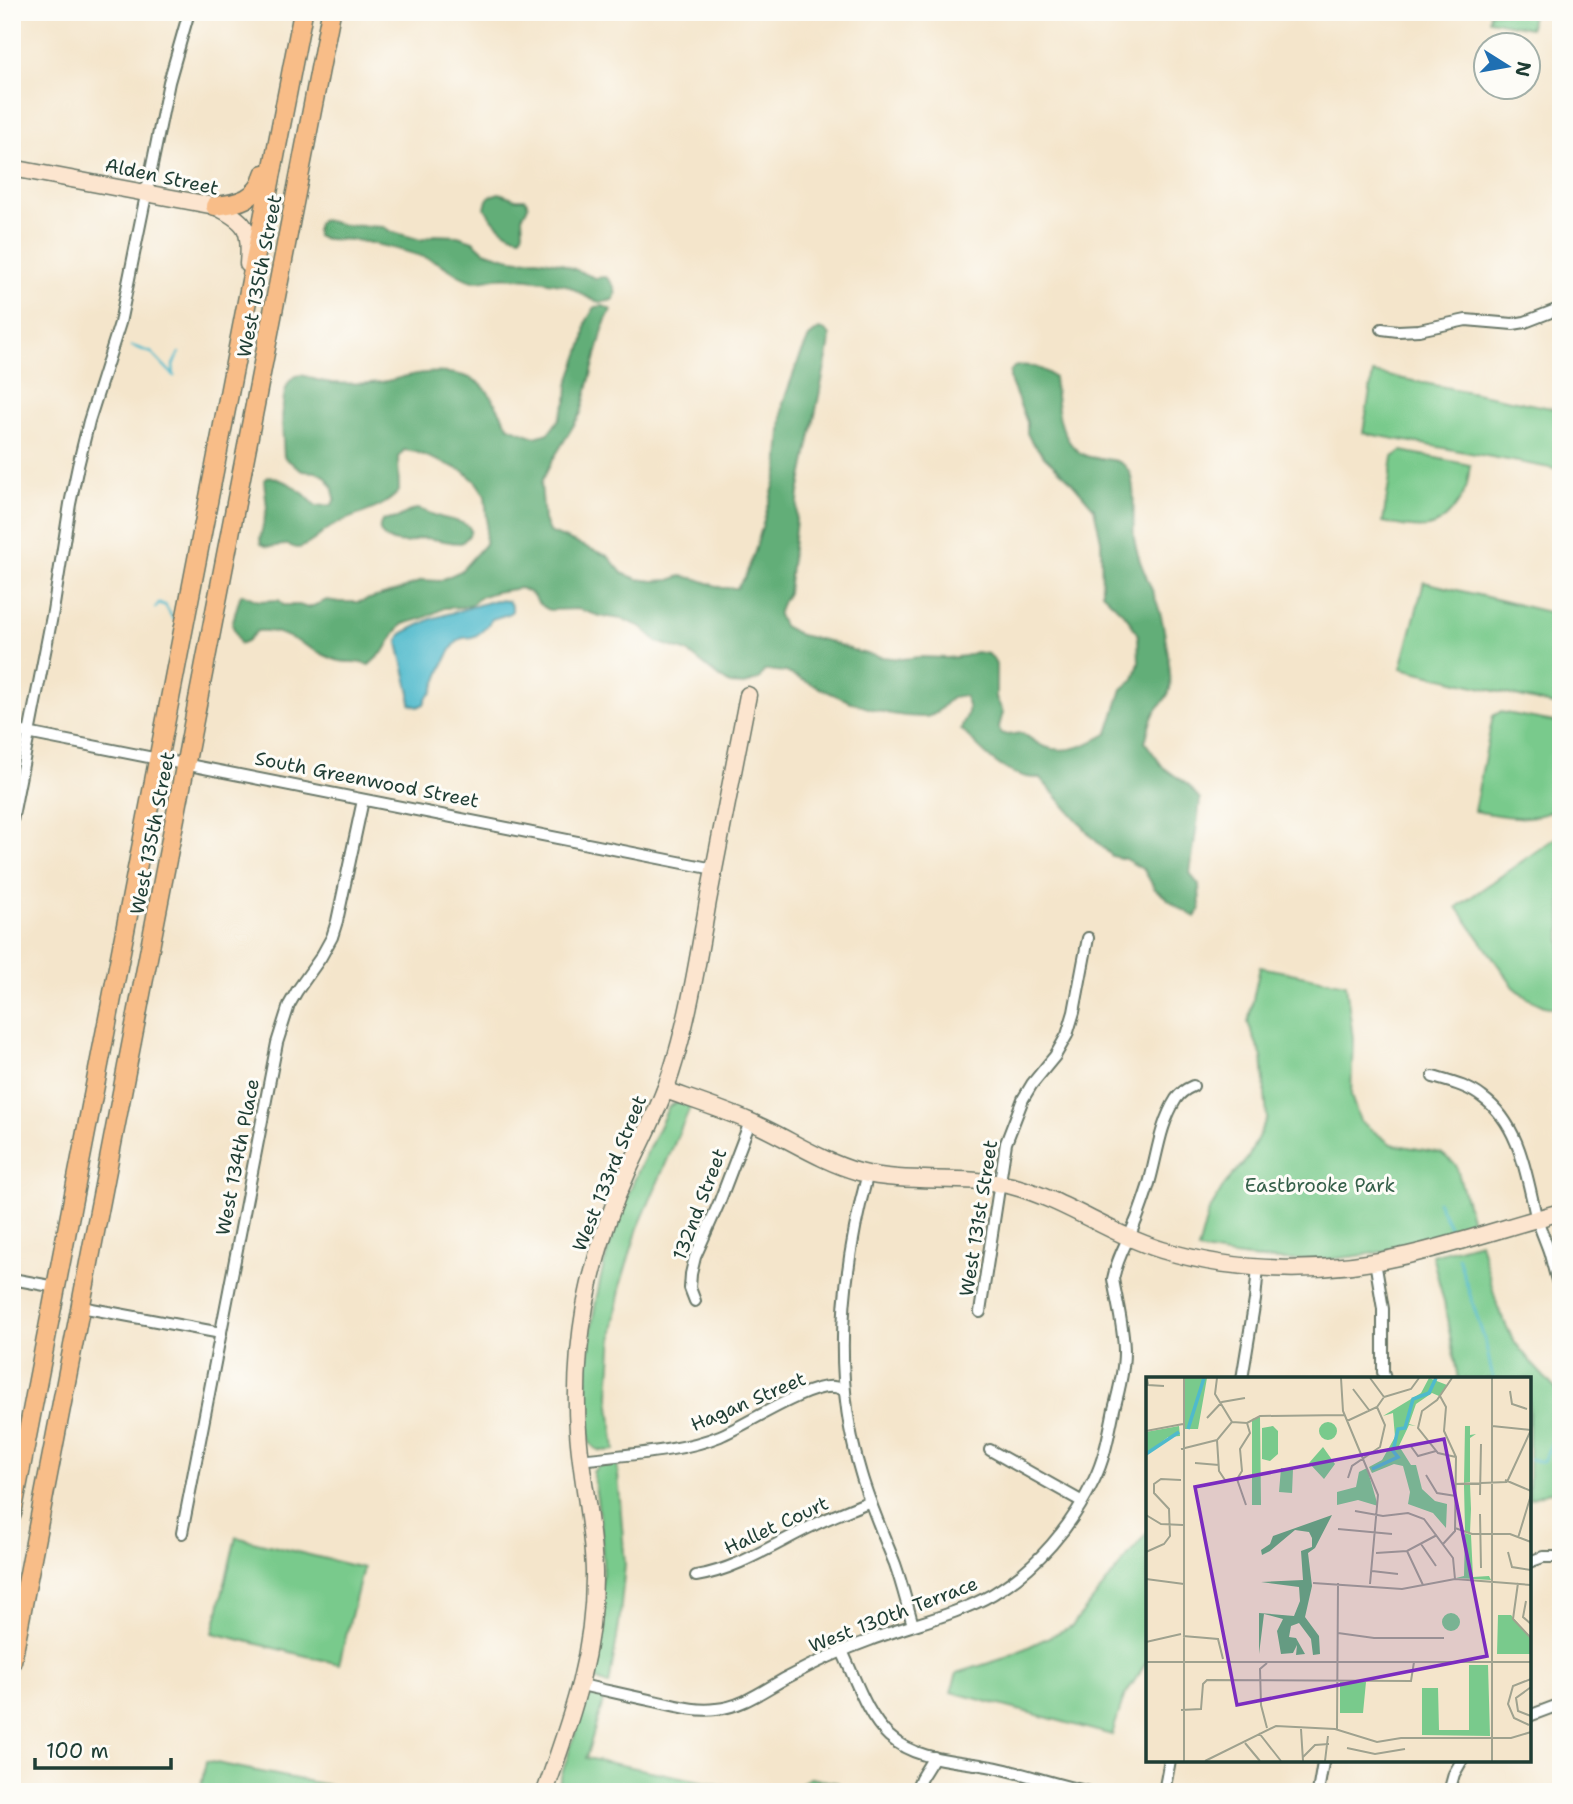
<svg xmlns="http://www.w3.org/2000/svg" width="1573" height="1804" viewBox="0 0 1573 1804" font-family="'Shantell Sans',sans-serif">
	<style>
		.green { fill: #79ca8c; stroke: #4c8460; stroke-width: 2 }
		.forest { fill: #62ae78; stroke: #407656; stroke-width: 2 }
		.water { fill: #4fbacc; stroke: #377c80; stroke-width: 2 }
		.lines { fill: none; stroke-linecap: round; stroke-linejoin: round }
		.stream { stroke: #4fbacc; stroke-width: 2.5 }
		.street-casing { stroke: #6a7869; stroke-width: 14 }
		.secondary-casing { stroke: #6a7869; stroke-width: 19 }
		.primary-casing { stroke: #6a7869; stroke-width: 21 }
		.street { stroke: #fff; stroke-width: 10 }
		.secondary { stroke: #fce5cf; stroke-width: 16 }
		.primary { stroke: #f8bd88; stroke-width: 18 }
		.labels { text-anchor: middle; stroke-width: 6; stroke-linejoin: round; paint-order: stroke }
		.street-label { font-size: 19px; fill: #1f3d34; stroke: #fdfcf7 }
		.park-label { font-size: 19px; fill: #36604a; stroke: #fdfcf7 }
		.inset-river { fill: none; stroke: #4fbacc; stroke-width: 3.5 }
		.inset-road { fill: none; stroke: #9fa28f; stroke-width: 2 }
		.view { fill: #7b2cbf; fill-opacity: 0.15; stroke: #7b2cbf; stroke-width: 3.5 }
		.inset-edge { fill: none; stroke: #1f3d34; stroke-width: 3.5 }
	</style>
	<rect width="100%" height="100%" fill="#fdfcf7"/>
	<filter id="ink" filterUnits="userSpaceOnUse"><feTurbulence type="fractalNoise" baseFrequency=".0143" numOctaves="2"/><feDisplacementMap in="SourceGraphic" scale="14" xChannelSelector="R" yChannelSelector="G"/><feConvolveMatrix kernelMatrix="1 2 1 2 8 2 1 2 1" color-interpolation-filters="sRGB"/></filter>
	<filter id="wash" filterUnits="userSpaceOnUse"><feTurbulence type="fractalNoise" baseFrequency=".00686" numOctaves="4" result="noise"/><feDisplacementMap in="SourceGraphic" scale="28" xChannelSelector="R" yChannelSelector="G"/><feGaussianBlur stdDeviation="1.57" result="paint"/><feColorMatrix in="noise" values="0 0 0 0 0 0 0 0 0 0 0 0 0 0 0 0 0 1.4 0 .05"/><feComposite in="paint" operator="in"/></filter>
	<g filter="url(#wash)">
		<rect width="100%" height="100%" fill="#f4e5cb"/>
		<g class="green">
			<path d="M1490 12H1532L1530 28 1489 20Z"/>
			<path d="M1373 373 1561 410V470L1363 433Z"/>
			<path d="M1402 451 1470 465C1469 473 1468 481 1466 488 1460 503 1445 524 1428 527 1412 529 1398 525 1383 522L1393 457Z"/>
			<path d="M1424 582 1561 615V707L1401 668Z"/>
			<path d="M1500 712 1561 723V805C1535 825 1505 816 1474 811L1493 716Z"/>
			<path d="M1561 834V1009L1544 1006 1527 998 1513 986 1457 907Z"/>
			<path d="M1260 967 1346 984 1353 1038 1351 1096 1360 1121 1391 1144 1441 1153 1456 1165 1474 1228C1441 1237 1409 1247 1375 1253 1317 1264 1256 1262 1198 1250L1208 1213 1225 1184 1248 1158 1267 1118 1262 1057 1248 1023Z"/>
			<path d="M678 1102 691 1105 638 1228 621 1283 613 1332 609 1396 615 1450C605 1451 597 1453 590 1443 585 1412 586 1380 589 1348 593 1311 600 1274 612 1238 626 1193 649 1149 669 1106Z"/>
			<path d="M1480 1242 1498 1308 1513 1340 1535 1367 1561 1395V1488L1529 1499V1379H1458L1444 1302 1432 1255Z"/>
			<path d="M617 1461 625 1565 619 1625 609 1685 596 1679 593 1673 598 1640 603 1565 601 1527 593 1472 599 1465Z"/>
			<path d="M1148 1531V1660L1124 1697 1112 1735 951 1692 957 1673 1005 1658 1072 1626Z"/>
			<path d="M236 1537 363 1568 339 1664 213 1633Z"/>
			<path d="M596 1694 605 1695 586 1758 755 1792H556L585 1703 588 1698Z"/>
			<path d="M206 1761 353 1790V1792H200Z"/>
			<path d="M810 1778 838 1783 849 1792H786Z"/>
		</g>
		<g class="forest">
			<path d="M499 193 516 199H525C531 207 526 209 522 217L523 231 521 237C504 235 493 222 485 208L487 200 490 196Z"/>
			<path d="M323 220 344 225 384 227 390 231 421 240 434 235 458 236 473 241 484 251 507 258 519 260 537 259 560 263 595 278 606 277C613 284 618 289 614 299 595 309 583 292 566 285 559 283 551 283 544 281 529 279 512 276 496 278 487 279 479 283 470 280 458 277 448 267 437 262 410 251 382 245 354 240 342 238 328 242 317 236L316 230 319 222Z"/>
			<path d="M604 306 611 310 605 322 581 413 552 461 541 483 544 520 549 532 608 556 622 573 637 579 653 581 670 580 681 576 697 579 722 588H737L745 577 755 551 778 472 783 403 797 364 809 337 819 329 826 331 830 336 829 347 799 493 788 593 782 603 778 615 783 626 800 635 828 641 858 652 881 657 903 659 919 657 947 658 965 656 976 652 988 654 993 658 996 665V698L1003 712 999 727 1000 733 1008 735 1021 733C1030 737 1036 744 1045 747 1068 755 1089 744 1108 733L1122 689 1134 679 1139 662 1138 635 1127 617 1102 593 1101 540 1094 508 1069 479 1045 457 1031 441 1027 433V422L1010 380V372L1014 367C1028 363 1044 368 1054 378 1057 403 1058 442 1084 455 1098 462 1118 454 1128 470 1137 484 1132 520 1134 538 1138 565 1152 585 1159 609 1164 624 1172 674 1170 689 1168 699 1157 707 1153 716 1149 724 1148 733 1145 742L1163 767 1188 785 1200 799C1198 824 1193 848 1190 874L1199 885 1200 909 1195 917 1178 907 1155 889 1144 870 1125 859 1112 856 1093 838 1040 778C1035 778 1029 778 1023 776 998 770 978 747 961 729 966 716 973 710 964 696 944 693 944 716 924 717 874 718 829 692 786 672L765 670 759 679 744 685 730 684 718 676 688 652 657 642 642 627 622 619 600 616 578 609 549 610 539 604 532 594 521 588 495 592 480 597 472 604 462 607 444 608 424 618 403 624 395 633 385 650 369 665C358 660 347 664 336 660 309 651 286 628 257 631L247 641 240 644 232 624 240 597 242 594 259 601 279 600 283 605H299L308 608 327 600 339 602H359L400 590 422 580 439 581 461 571 485 544 487 519 485 495 476 482 464 471 416 452 404 450 398 457 399 491C381 512 353 513 331 527 321 533 310 546 298 548 293 548 293 546 288 545 278 544 271 550 261 544L260 539 267 508 264 480 270 476 288 483 304 494 316 506 332 505 335 498 332 486 325 476 316 472 302 471 284 457C283 439 278 390 292 379 301 371 308 378 317 380 322 382 327 382 333 383 349 384 364 384 381 382 390 381 398 378 407 376 425 371 452 371 470 378 490 385 498 411 509 427L535 437 549 433 559 419 567 400 568 385 584 340 586 322 595 307Z"/>
			<path d="M418 509C426 511 433 515 440 517 452 521 487 523 461 543 448 543 434 538 421 538 415 539 416 540 410 542 398 545 372 538 382 521L397 518 412 510Z"/>
		</g>
		<path class="water" d="M495 600 508 601 512 606V611L508 614 492 619C488 625 480 635 472 637 465 639 462 636 457 642 446 653 438 678 432 693L427 697 424 704 418 707 410 704V693L398 643 400 636 403 633 431 619Z"/>
		<g class="lines">
			<g class="stream">
				<path d="M132 346 152 353 174 376"/>
				<path d="M174 376 173 365 179 353"/>
				<path d="M155 608 159 604 165 605 173 619"/>
				<path d="M1437 1201 1449 1226"/>
				<path d="M1458 1257 1486 1345 1493 1379"/>
				<path d="M1529 1459 1543 1462 1557 1431 1561 1433"/>
			</g>
		</g>
	</g>
	<g filter="url(#ink)">
		<g class="lines">
			<g class="street-casing">
				<g id="street">
					<path d="M1382 329 1398 331 1419 330 1466 320 1513 324 1525 322 1561 308"/>
					<path d="M12 730 714 869"/>
					<path d="M12 821 53 611 70 504 78 466 89 421 120 323 169 82 189 12"/>
					<path d="M1433 1077C1450 1082 1468 1086 1482 1097 1520 1124 1526 1174 1536 1216 1540 1228 1545 1240 1549 1251 1553 1265 1556 1279 1561 1293"/>
					<path d="M868 1173C841 1272 831 1375 861 1474 870 1505 883 1534 895 1564 902 1584 907 1605 913 1625"/>
					<path d="M1375 1261 1383 1309V1372L1385 1379"/>
					<path d="M12 1279 56 1287"/>
					<path d="M695 1301 690 1288 691 1274 695 1257 719 1203 750 1122"/>
					<path d="M81 1307 221 1333"/>
					<path d="M980 1312 1006 1143 1023 1099 1032 1084 1055 1056 1067 1035 1074 1012 1088 938"/>
					<path d="M1242 1379 1255 1300 1258 1267"/>
					<path d="M990 1450 1081 1501"/>
					<path d="M581 1460C626 1454 678 1453 720 1436 747 1425 807 1384 834 1387 838 1387 841 1389 844 1390"/>
					<path d="M182 1533 277 1043 289 1005 297 991 321 957 332 937 337 921 363 800"/>
					<path d="M1529 1562 1543 1557H1561"/>
					<path d="M696 1576C735 1570 775 1544 810 1527 829 1517 850 1510 870 1501"/>
					<path d="M842 1651C855 1678 867 1716 889 1736 918 1763 965 1760 1002 1769 1032 1776 1060 1786 1091 1792"/>
					<path d="M581 1685C605 1690 629 1696 654 1701 674 1705 695 1712 716 1709 743 1707 765 1689 788 1677 814 1663 842 1650 870 1640 911 1624 955 1616 993 1594 1037 1568 1072 1526 1094 1480 1105 1458 1109 1433 1114 1409 1119 1391 1124 1371 1124 1352 1124 1328 1117 1303 1113 1279 1118 1255 1126 1245 1135 1223 1140 1212 1144 1199 1148 1187 1157 1158 1159 1126 1176 1099 1180 1093 1186 1089 1193 1086"/>
					<path d="M1529 1716 1561 1704"/>
					<path d="M915 1792 921 1778 934 1757"/>
					<path d="M1164 1792 1170 1760"/>
					<path d="M1318 1792 1323 1763"/>
					<path d="M1449 1792 1454 1774 1462 1760"/>
				</g>
			</g>
			<g class="secondary-casing">
				<g id="secondary">
					<path d="M12 168 215 206C247 222 251 228 248 264"/>
					<path d="M665 1090C693 1100 721 1109 749 1121 786 1137 820 1161 859 1172 909 1185 961 1174 1012 1186 1065 1200 1110 1234 1162 1250 1242 1274 1328 1274 1408 1255 1459 1243 1510 1226 1561 1212"/>
					<path d="M545 1792C572 1716 595 1653 594 1572 593 1524 581 1478 578 1431 575 1389 578 1347 585 1306 594 1261 608 1214 628 1171 643 1139 660 1107 671 1073 689 1017 698 959 708 901 721 832 735 763 748 695"/>
				</g>
			</g>
			<g class="primary-casing">
				<g id="primary">
					<path d="M215 206C237 204 259 199 264 174"/>
					<path d="M12 1514 303 12"/>
					<path d="M12 1661 331 12"/>
				</g>
			</g>
			<use href="#street" class="street"/>
			<use href="#secondary" class="secondary"/>
			<use href="#primary" class="primary"/>
		</g>
	</g>
	<g class="labels">
		<g class="street-label">
			<text transform="translate(162 176) rotate(12)" y="7">Alden Street</text>
			<text transform="translate(259 276) rotate(-79)" y="7">West 135th Street</text>
			<text transform="translate(367 779) rotate(11)" y="7">South Greenwood Street</text>
			<text transform="translate(152 833) rotate(-79)" y="7">West 135th Street</text>
			<text transform="translate(237 1157) rotate(-79)" y="7">West 134th Place</text>
			<text transform="translate(609 1173) rotate(-68)" y="7">West 133rd Street</text>
			<text transform="translate(699 1204) rotate(-69)" y="7">132nd Street</text>
			<text transform="translate(978 1218) rotate(-81)" y="7">West 131st Street</text>
			<text transform="translate(748 1401) rotate(-23)" y="7">Hagan Street</text>
			<text transform="translate(776 1525) rotate(-25)" y="7">Hallet Court</text>
			<text transform="translate(893 1614) rotate(-21)" y="7">West 130th Terrace</text>
		</g>
		<g class="park-label">
			<text x="1320" y="1192">Eastbrooke Park</text>
		</g>
	</g>
	<g transform="translate(1146 1377)">
		<rect width="385" height="385" fill="#f4e5cb"/>
		<path d="M39 1H61L52 52H38ZM283 1 301 8 293 19 286 16 270 27 263 47 270 49 263 48 253 69 265 88H270L276 112 289 124 301 127 300 151 287 136 262 127 264 115 257 89 248 87 226 96 223 90 236 83 249 60 247 36 237 39 275 16ZM114 40 115 128H106V42ZM173 54a9 9 0 1 1 18 0a9 9 0 1 1-18 0ZM33 49 34 59 22 60 0 77V55ZM127 49 132 54V77L124 84 116 82V51ZM319 49H324V58L330 57 324 61V105L318 106ZM177 70 189 87 178 102 163 86ZM135 91 147 92 146 116 133 115ZM221 91 232 129 212 123 191 128V115L210 110 213 95ZM324 107 325 132 324 156 319 154 318 108ZM319 156 325 158 327 200 343 199 345 203 310 201 318 199ZM296 245a9 9 0 1 1 18 0a9 9 0 1 1-18 0ZM352 238H365L385 262V277H351ZM323 288H342L344 359 276 358V311H292L293 353H323ZM194 305H220L217 336H194Z" fill="#79ca8c"/>
		<path d="M186 138 169 171 162 176 166 209 159 240 173 259 174 277 167 278 165 262 153 246 145 249 143 260 150 261 159 277 150 278 151 268 147 276 135 277 131 254 137 242 118 237 113 277V236L148 239 154 224 153 210 115 205 157 203 155 174 166 170V161L163 155 149 153 124 174 116 178 115 173 124 167 127 159Z" fill="#62ae78"/>
		<path class="inset-river" d="M42 52 58 1M0 77 33 55M226 92 252 80 247 74 252 52 259 51 267 22 283 16 290 1"/>
		<path class="inset-road" d="M1 1 2 8 18 9M38 1V384M71 1 69 17 86 45 71 63 73 94 79 103 91 102M195 1 197 34 232 118 224 207M224 1 238 20M306 1 291 23 276 34 272 51 292 76 310 80M207 12 223 33M364 14 366 27 381 32M294 19 300 30 298 54 310 80 309 154 297 167M238 20 265 12 273 1M61 41 76 25 99 21M201 44 231 30 238 20M86 45 101 46 114 39 198 38M346 49 385 53M0 54 37 47M264 68 272 79 290 74M35 72 71 63M49 86 73 88M280 98 291 116 310 119M202 101 206 89 234 70 239 48 231 30M359 103 385 114M361 105 385 53V11M309 107 361 105M334 118 335 67M100 128 91 102 96 94 94 72 104 56 101 46M209 134 237 139 262 136 278 142 307 181 309 202M334 137 335 191M0 138 15 147 37 148M309 151 326 157H364L385 165M192 152 246 157M372 161 385 118M275 167 290 189M261 174 277 208M0 175 18 167 24 159 23 132 8 116V107L15 102 35 103M362 175 366 190 385 193M230 176 261 174 291 158M226 194 252 197M0 202 38 207M167 206 256 212 309 202 385 208M372 206 367 242 385 261M380 224 377 240 385 247M192 256 228 261H298M37 259 72 262 77 282M0 265 35 257M0 285H385M385 310 370 321 372 334 385 339M35 333 55 332 57 307 61 303 265 304 268 285M383 348 368 341 362 327 367 309 385 302M121 351 115 328 114 292 121 286M155 352 157 384M191 352 192 206M113 356 135 384M99 366 114 384M201 371 229 377 259 372M157 380 169 368 183 367M59 384 130 349 189 352 231 365 255 361H365L385 355M179 384 182 359M346 384V1"/>
		<path class="view" d="M298 62 341 279 91 328 49 110Z"/>
		<rect width="385" height="385" class="inset-edge"/>
	</g>
	<rect width="1573" height="1804" fill="none" stroke="#fdfcf7" stroke-width="42"/>
	<g transform="translate(1507 66) rotate(101)"><circle r="33" fill="#fdfcf7" stroke="#a4b0a9" stroke-width="2"/>
	<path d="M0-5L12 26L0 18L-12 26Z" fill="#1f6fb2"/>
	<text y="-10" font-size="19" font-weight="bold" text-anchor="middle" fill="#1f3d34">N</text>
	</g>
	<path d="M35 1758v10h136v-10" fill="none" stroke="#1f3d34" stroke-width="3.5"/>
	<text x="46" y="1758" font-size="21" fill="#1f3d34" stroke="#fdfcf7" stroke-width="5" paint-order="stroke">100 m</text>
</svg>
